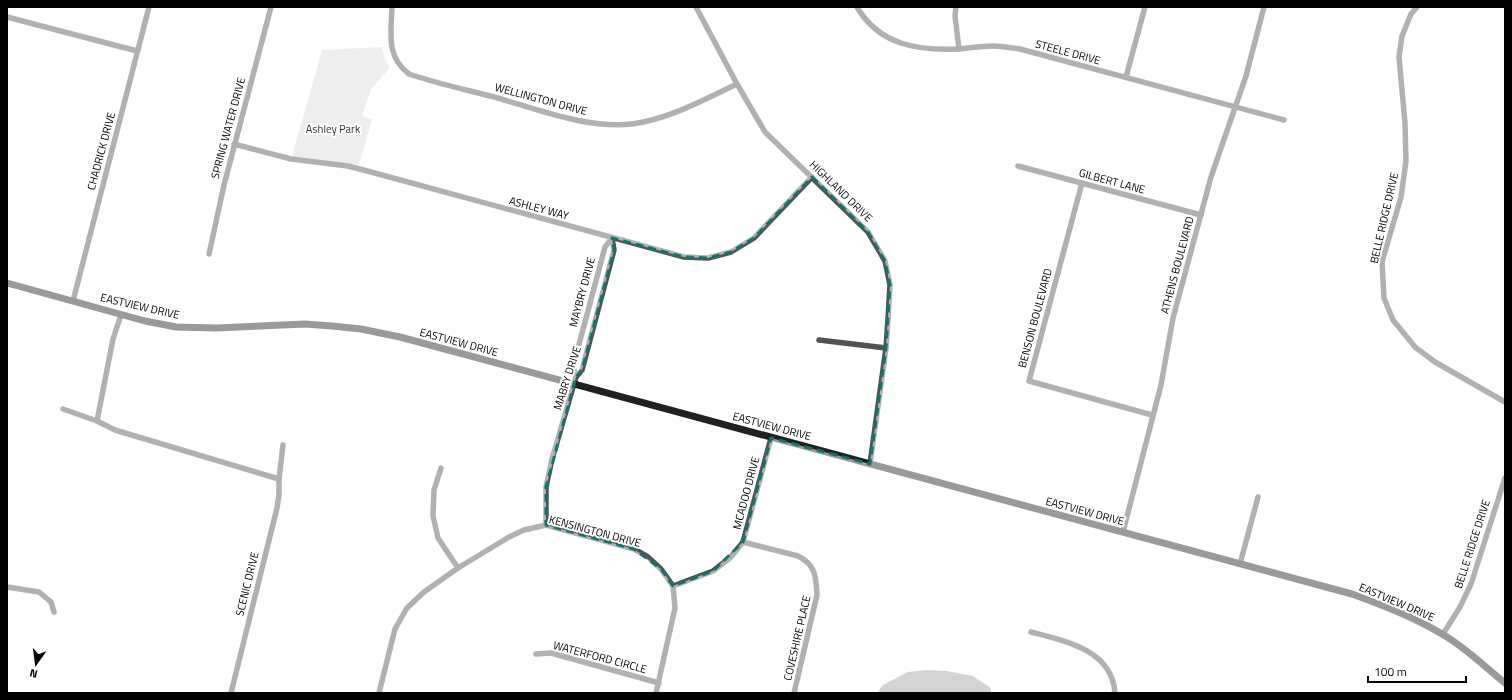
<svg xmlns="http://www.w3.org/2000/svg" width="1512" height="700" viewBox="0 0 1512 700" font-family="'Titillium Web',sans-serif">
	<style>
		.green { fill: #dadada }
		.water { fill: #a1a1a1 }
		.lines { fill: none; stroke-linecap: round; stroke-linejoin: round }
		.street { stroke: #535353; stroke-width: 5.5 }
		.secondary { stroke: #202020; stroke-width: 7 }
		.marked { fill: none; stroke: #0f766e; stroke-width: 3; stroke-dasharray: 8 5; stroke-linejoin: round }
		.labels { text-anchor: middle; stroke-width: 4; stroke-linejoin: round; paint-order: stroke }
		.street-label { font-size: 11px; fill: #000; stroke: #fff }
		.park-label { font-size: 11px; fill: #313131; stroke: #fff }
	</style>
	<rect width="100%" height="100%" fill="#fff"/>
	<path class="green" d="M382 47 385 59 390 68 371 89 362 116 372 119 359 165 292 156 322 50Z"/>
	<path class="water" d="M927 670 947 671 973 676 991 688V693H877L883 685 908 672Z"/>
	<g class="lines">
		<g class="street">
			<path d="M392 7C391 33 386 57 409 74 438 84 468 90 498 98 539 110 588 129 632 124 669 119 703 100 737 84"/>
			<path d="M696 7 737 84 765 132 868 232 885 261 890 285 888 319 886 348 870 464"/>
			<path d="M857 7C879 45 918 51 959 49 970 48 981 46 993 46 1002 46 1011 48 1020 49L1284 120"/>
			<path d="M956 7 955 16 959 49"/>
			<path d="M1417 7 1411 14 1402 36 1399 57 1405 123 1406 161 1401 197 1382 262 1384 298 1393 320 1415 347 1435 362 1505 402"/>
			<path d="M7 17 137 51"/>
			<path d="M1126 77 1145 7"/>
			<path d="M234 144 291 159 348 166 371 172 684 257 708 258 731 252 754 238 812 177"/>
			<path d="M1018 166 1201 215"/>
			<path d="M1082 183 1029 381 1152 415"/>
			<path d="M209 254 224 185 271 7"/>
			<path d="M73 301 149 7"/>
			<path d="M819 340 886 348"/>
			<path d="M576 377 573 367 605 247 612 238"/>
			<path d="M63 409 97 421 115 430 279 479 283 445"/>
			<path d="M97 421 113 339 121 315"/>
			<path d="M441 468 434 490 433 516 438 538 458 568"/>
			<path d="M546 525V487L552 459 576 377 582 370 614 250 612 238"/>
			<path d="M1123 532 1161 385 1173 318 1211 177 1246 76 1264 7"/>
			<path d="M743 542 798 556C816 565 816 577 817 595L794 693"/>
			<path d="M1240 564 1258 497"/>
			<path d="M673 586 713 571 731 557 743 542 771 438"/>
			<path d="M7 587 39 592 51 602 54 612"/>
			<path d="M1031 632C1066 641 1112 650 1115 693"/>
			<path d="M1443 634 1460 607 1471 584 1505 478"/>
			<path d="M536 654 551 653 659 683"/>
			<path d="M231 693 277 508 279 495V479"/>
			<path d="M379 693 395 629 407 608 424 592 458 568 509 537 524 530 546 525 634 549 648 557 661 569 673 586 675 608 656 693"/>
		</g>
		<path class="secondary" d="M7 283 145 321 176 327 216 328 305 324 332 326 361 329 400 337 1352 594C1382 605 1414 617 1442 634 1465 647 1485 667 1505 683"/>
	</g>
	<path d="M0 0H1512V700H0ZM812 177 868 232 885 261 890 285 886 348 870 464 771 438 743 542 713 571 673 586 661 569 634 549 546 525V487L576 377 582 370 614 250 612 238 684 257 708 258 731 252 754 238Z" fill="#fff" fill-opacity=".55" fill-rule="evenodd"/>
	<path class="marked" d="M812 177 868 232 885 261 890 285 886 348 870 464 771 438 743 542 713 571 673 586 661 569 634 549 546 525V487L576 377 582 370 614 250 612 238 684 257 708 258 731 252 754 238Z"/>
	<g class="labels">
		<g class="street-label">
			<text transform="translate(1068 52) rotate(15)" y="4">STEELE DRIVE</text>
			<text transform="translate(541 99) rotate(15)" y="4">WELLINGTON DRIVE</text>
			<text transform="translate(228 128) rotate(-75)" y="4">SPRING WATER DRIVE</text>
			<text transform="translate(101 151) rotate(-75)" y="4">CHADRICK DRIVE</text>
			<text transform="translate(1112 181) rotate(15)" y="4">GILBERT LANE</text>
			<text transform="translate(841 191) rotate(44)" y="4">HIGHLAND DRIVE</text>
			<text transform="translate(539 208) rotate(15)" y="4">ASHLEY WAY</text>
			<text transform="translate(1384 218) rotate(-77)" y="4">BELLE RIDGE DRIVE</text>
			<text transform="translate(1177 265) rotate(-75)" y="4">ATHENS BOULEVARD</text>
			<text transform="translate(582 292) rotate(-75)" y="4">MAYBRY DRIVE</text>
			<text transform="translate(140 306) rotate(13)" y="4">EASTVIEW DRIVE</text>
			<text transform="translate(1035 318) rotate(-75)" y="4">BENSON BOULEVARD</text>
			<text transform="translate(459 342) rotate(15)" y="4">EASTVIEW DRIVE</text>
			<text transform="translate(567 378) rotate(-72)" y="4">MABRY DRIVE</text>
			<text transform="translate(772 426) rotate(15)" y="4">EASTVIEW DRIVE</text>
			<text transform="translate(746 493) rotate(-75)" y="4">MCADOO DRIVE</text>
			<text transform="translate(1085 511) rotate(15)" y="4">EASTVIEW DRIVE</text>
			<text transform="translate(595 531) rotate(15)" y="4">KENSINGTON DRIVE</text>
			<text transform="translate(1472 544) rotate(-72)" y="4">BELLE RIDGE DRIVE</text>
			<text transform="translate(247 584) rotate(-76)" y="4">SCENIC DRIVE</text>
			<text transform="translate(1397 602) rotate(23)" y="4">EASTVIEW DRIVE</text>
			<text transform="translate(797 638) rotate(-77)" y="4">COVESHIRE PLACE</text>
			<text transform="translate(600 657) rotate(15)" y="4">WATERFORD CIRCLE</text>
		</g>
		<g class="park-label">
			<text x="333" y="133">Ashley Park</text>
		</g>
	</g>
	<rect width="1512" height="700" fill="none" stroke="#000000" stroke-width="16"/>
	<g transform="translate(36 664) rotate(194)" stroke="#ffffff" stroke-width="3" paint-order="stroke">
	<path d="M0-3L7 15L0 10L-7 15Z" fill="#000000"/>
	<text y="-6" font-size="11" font-weight="bold" text-anchor="middle" fill="#000000">N</text>
	</g>
	<path d="M1368 676v6h98v-6" fill="none" stroke="#000000" stroke-width="2"/>
	<text x="1374" y="676" font-size="12" fill="#000000" stroke="#ffffff" stroke-width="3" paint-order="stroke">100 m</text>
</svg>
